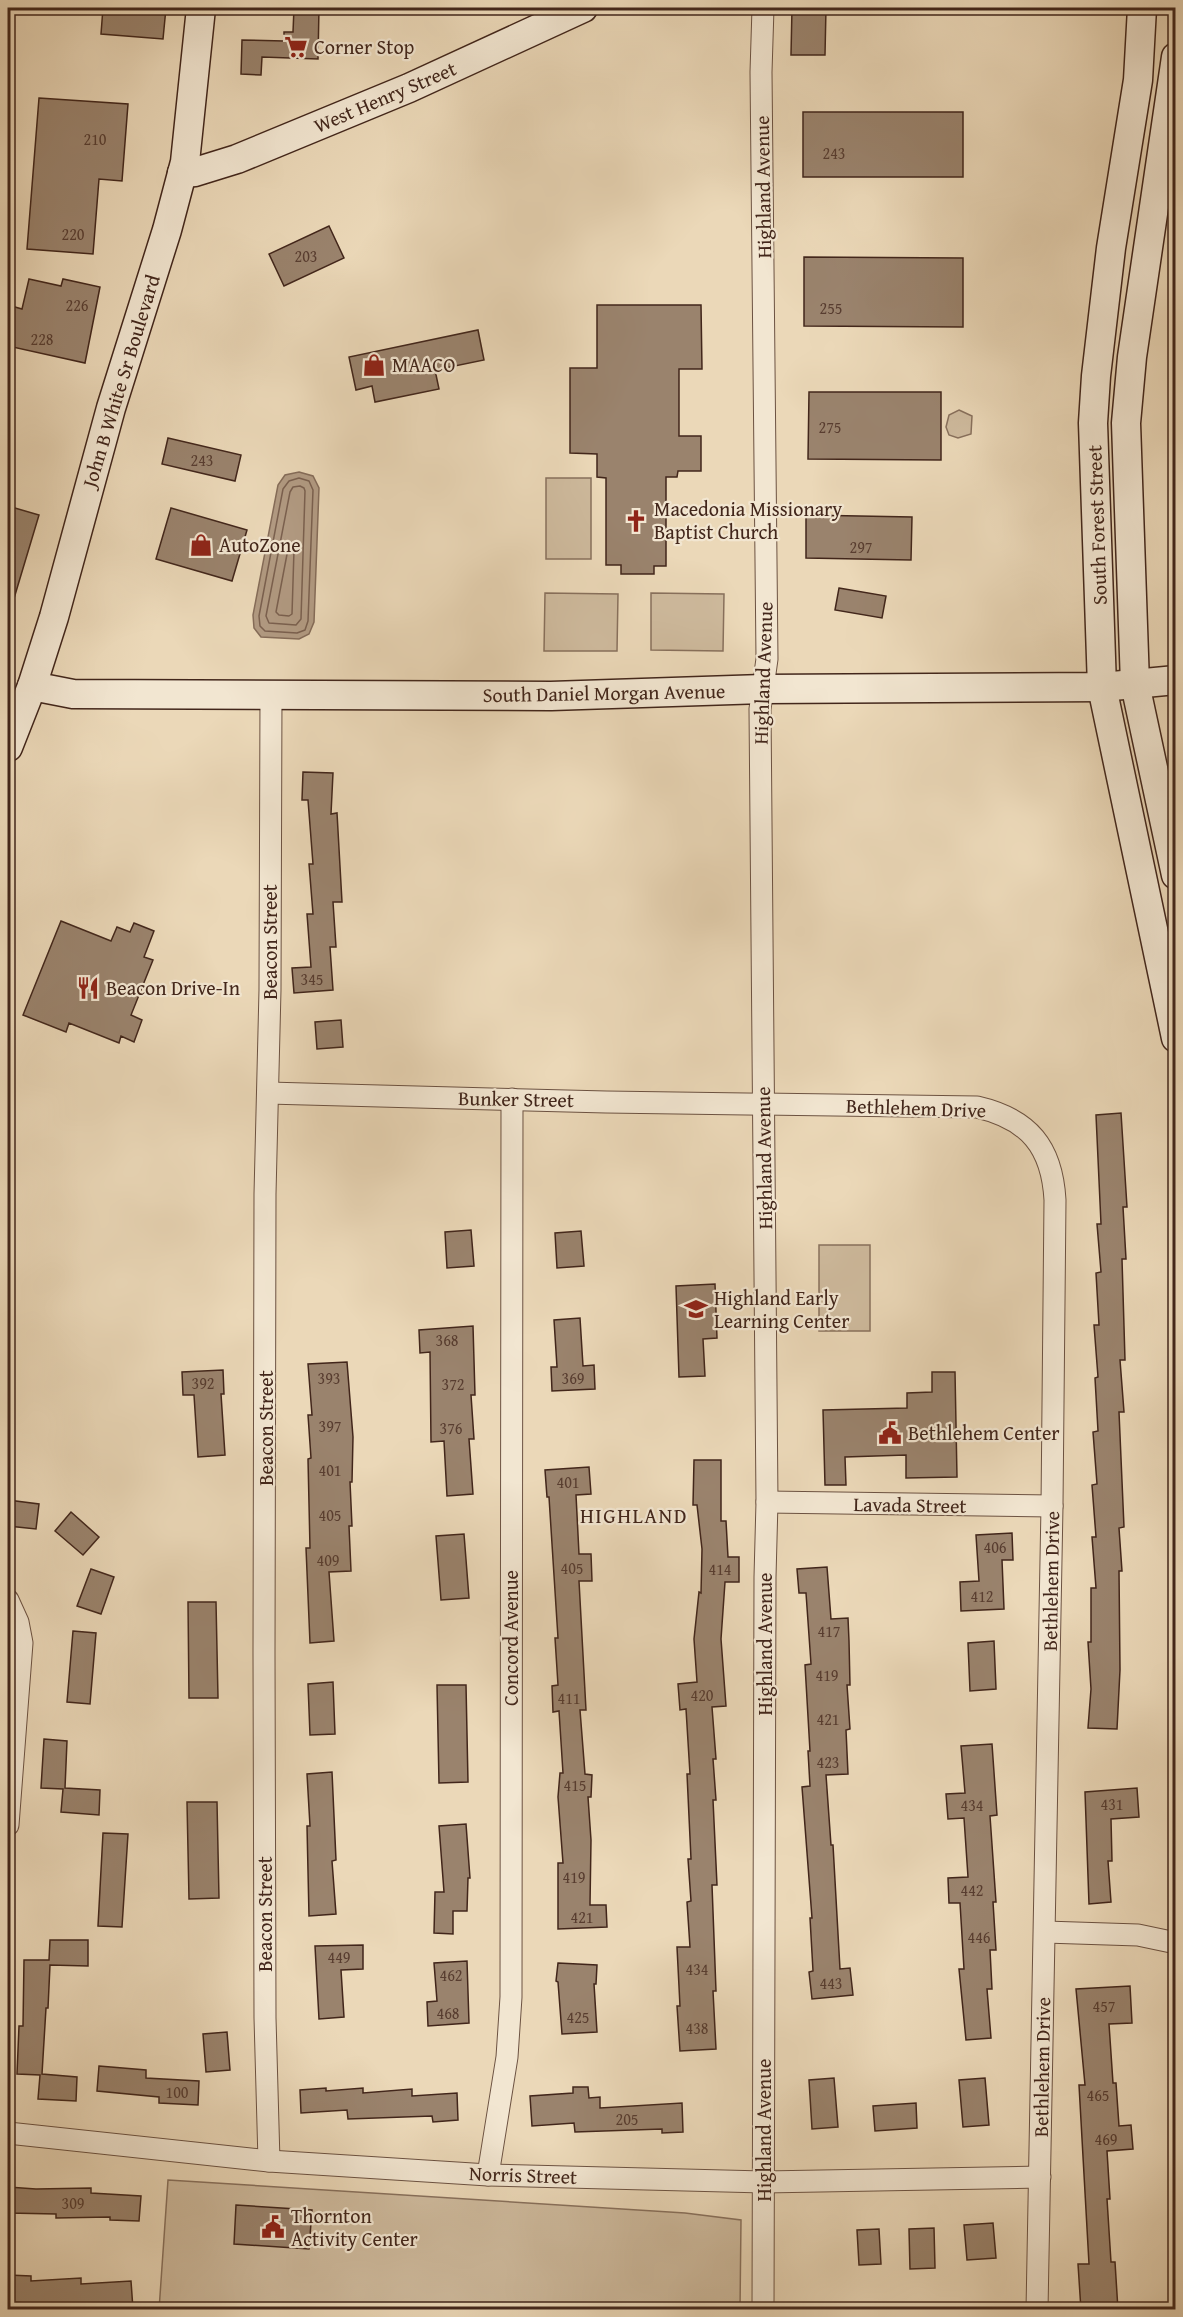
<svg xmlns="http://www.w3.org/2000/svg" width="1183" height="2317" viewBox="0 0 1183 2317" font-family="'Gentium Book Plus',serif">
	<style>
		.green { fill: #ceba9d; stroke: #88705c; stroke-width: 1.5 }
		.water { fill: #b29b83; stroke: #856c59; stroke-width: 1.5 }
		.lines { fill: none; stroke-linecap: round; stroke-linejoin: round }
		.shore { stroke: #7a604f; stroke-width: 1.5 }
		.building { fill: #9a836d; stroke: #42261b; stroke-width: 1.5 }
		.street-casing { stroke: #6c5242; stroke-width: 23 }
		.secondary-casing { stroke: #42261b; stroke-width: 31 }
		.street { stroke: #f2e6d1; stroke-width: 21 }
		.secondary { stroke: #f2e6d1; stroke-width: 28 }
		.labels { text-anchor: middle; stroke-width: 4.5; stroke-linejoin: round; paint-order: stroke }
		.number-label { font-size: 16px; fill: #583d30 }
		.poi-label { font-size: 20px; fill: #42261b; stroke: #f2e6d1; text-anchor: start }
		.street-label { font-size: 20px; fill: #42261b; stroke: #f2e6d1 }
		.neighbourhood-label { font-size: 21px; letter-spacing: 1.5px; fill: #42261b; stroke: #f2e6d1 }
	</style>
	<rect width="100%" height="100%" fill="#ebd8b8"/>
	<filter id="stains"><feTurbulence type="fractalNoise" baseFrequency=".00333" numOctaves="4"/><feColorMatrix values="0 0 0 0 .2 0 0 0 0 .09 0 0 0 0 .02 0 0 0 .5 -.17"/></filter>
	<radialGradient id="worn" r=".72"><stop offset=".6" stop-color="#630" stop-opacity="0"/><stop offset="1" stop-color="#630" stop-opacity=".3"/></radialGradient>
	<g class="green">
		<path d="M959 410 972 416 971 434 958 438 949 435 946 427 949 415Z"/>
		<rect x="546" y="478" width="45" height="81"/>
		<path d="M545 593 618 594 617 651H544Z"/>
		<path d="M651 593 724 594 723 651 651 650Z"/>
		<rect x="819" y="1245" width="51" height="86"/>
		<path d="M168 2180 685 2213 741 2220 740 2309 159 2310Z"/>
	</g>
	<path class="water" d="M299 472 313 476 319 488 314 622 309 634 299 639 261 637 254 628 253 615 278 485 285 475Z"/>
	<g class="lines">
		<g class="shore">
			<path d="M299 478 309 481 313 490 308 621 305 630 297 633 265 631 260 626 259 616 283 489 289 481Z"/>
			<path d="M300 486 304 488 305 491 301 619 296 625 269 623 266 616 290 492 293 487Z"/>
			<path d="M292 547 294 550 292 614 289 616 279 615 276 612 288 549Z"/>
		</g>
	</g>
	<g class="building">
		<path d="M103 8H166L163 39 101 34Z"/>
		<path d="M294 8H319L318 59 262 57 261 75 241 74 242 40 284 41V32H293Z"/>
		<path d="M792 8H826L825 55H791Z"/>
		<path d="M39 98 128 104 122 181 99 179 93 254 27 249Z"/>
		<rect x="803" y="112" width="160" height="65"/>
		<path d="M329 226 344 258 284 286 269 254Z"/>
		<path d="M804 257 963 258V327L804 326Z"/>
		<path d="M29 279 61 286 63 279 100 287 85 363 8 346V305L22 309Z"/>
		<path d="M597 305H701L702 369H679V436H701V471H678L677 477H666V566H654V574H621V565H606V478L597 477V454L570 453V368H597Z"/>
		<path d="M478 330 484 360 435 370 439 389 375 402 372 386 356 390 349 357Z"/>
		<path d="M809 392H941V460L808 459Z"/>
		<path d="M168 438 241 455 235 481 162 464Z"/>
		<path d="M8 506 39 515 12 605 8 604Z"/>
		<path d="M171 508 247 530 232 581 156 559Z"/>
		<path d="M806 515 912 517 911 560 806 558Z"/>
		<path d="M839 588 886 596 882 618 835 610Z"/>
		<path d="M303 772 333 773 331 814 337 813 342 902H333L336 947H330L333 990 294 993 292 968 311 967 307 914H313L309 864H313L308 800H302Z"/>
		<path d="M61 921 111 941 117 927 130 932 134 923 154 931 144 957 153 960 131 1015 142 1020 134 1042 121 1036 119 1043 69 1023 66 1032 23 1015Z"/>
		<path d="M341 1020 343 1047 317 1049 315 1022Z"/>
		<path d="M1121 1113 1127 1207H1123L1126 1259H1122L1125 1360H1120L1124 1412H1119L1124 1527 1119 1528 1122 1571H1119L1120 1670 1117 1729 1088 1728 1091 1689 1088 1642H1091V1588H1096L1092 1537H1096L1092 1485 1097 1484 1093 1432 1098 1431 1095 1378 1098 1377 1094 1325H1099L1096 1273 1101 1272 1097 1224H1101L1096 1115Z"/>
		<path d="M471 1230 474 1266 447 1268 445 1232Z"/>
		<path d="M581 1231 584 1266 557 1268 555 1233Z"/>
		<path d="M715 1284 717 1338 703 1339 705 1376 679 1377 676 1286Z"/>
		<path d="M580 1318 583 1366 594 1365 595 1389 552 1391 551 1367H557L554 1320Z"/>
		<path d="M473 1326 475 1395H471L474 1439H469L473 1494 447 1496 444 1441 431 1442 430 1352 420 1353 419 1330Z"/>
		<path d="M347 1362 353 1437 352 1482H350L352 1526H349L351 1571 329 1572 334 1641 310 1643 306 1548H310L308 1459 311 1458 308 1415H312L308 1364Z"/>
		<path d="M223 1370 224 1394H221L225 1455 198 1457 194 1395H183L182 1372Z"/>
		<path d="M932 1372H955L957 1477 906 1478V1455L845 1457 846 1485H825L823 1410 907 1408V1393L932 1392Z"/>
		<path d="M694 1460H721V1521H726L728 1557H739V1582H725L721 1639 726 1706 712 1707 716 1759H713L716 1800H713L717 1885H712L716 1991H713L716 2049 680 2051 677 2006H680L677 1947H690L687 1902 691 1901 688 1859H691L687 1774H690L686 1709 680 1710 678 1684 697 1682 694 1639 699 1592 701 1593 702 1549 697 1505H693Z"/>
		<path d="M589 1467 591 1494 576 1495 579 1554H591L592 1581H579L586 1710H580L585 1774 592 1775 591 1797H588L591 1840 590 1905H606L607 1927 558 1929V1863H563L558 1797 560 1773H563L559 1711 553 1712 552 1686 558 1685 555 1638H558L549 1497H547L545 1470Z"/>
		<path d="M8 1500 39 1504 36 1529 8 1526Z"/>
		<path d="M71 1512 99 1537 83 1555 55 1531Z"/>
		<path d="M1012 1533 1013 1560H1002L1004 1609 961 1611 960 1582 979 1581 976 1535Z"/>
		<path d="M464 1534 469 1598 441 1600 436 1536Z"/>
		<path d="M827 1567 831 1619 848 1618 849 1641 850 1685H847L850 1729 846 1730 848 1774 826 1775 831 1845H833L840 1969 850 1968 853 1995 812 1999 809 1972 813 1971 810 1918H812L802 1787 810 1786 808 1751H810L805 1665 811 1664 806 1593H799L797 1569Z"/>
		<path d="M91 1569 114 1577 101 1614 77 1606Z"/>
		<path d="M188 1602H216L218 1698H189Z"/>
		<path d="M73 1631 96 1633 90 1704 67 1702Z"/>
		<path d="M994 1641 996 1689 970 1691 968 1643Z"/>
		<path d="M333 1682 335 1734 310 1735 308 1684Z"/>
		<path d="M437 1685H466L468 1782 439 1783Z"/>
		<path d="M44 1739 67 1741 65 1788 100 1790 99 1815 61 1812 63 1789 41 1788Z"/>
		<path d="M992 1744 997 1815 990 1816 996 1902H993L996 1950H990L992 1989H987L991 2038 966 2040 959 1969H964L960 1903H949L948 1878 968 1877 964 1818 948 1819 946 1794 965 1793 961 1746Z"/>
		<path d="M332 1772 336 1860 332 1861 336 1914 309 1916 307 1826H310L307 1774Z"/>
		<path d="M1137 1788 1139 1817 1111 1819 1112 1861H1108L1111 1902 1089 1904 1085 1792Z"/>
		<path d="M187 1802H217L219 1898 189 1899Z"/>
		<path d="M466 1824 470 1878H468L467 1911H453V1934L434 1933 435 1892H444L439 1826Z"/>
		<path d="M103 1833 128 1834 122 1927 98 1926Z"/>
		<path d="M50 1940H88V1966L50 1965 48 2008H46L42 2074 77 2077 76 2101 38 2099 40 2075 17 2074 19 2026H23L24 1960H49Z"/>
		<path d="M363 1945V1969L341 1970 344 2017 319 2019 315 1946Z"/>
		<path d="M467 1961 469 2023 428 2026 427 2002 437 2001 434 1963Z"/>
		<path d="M558 1963 597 1965 596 1984H594L597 2032 562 2034 558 1982 556 1981Z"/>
		<path d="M1130 1986 1132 2023 1109 2024 1113 2083H1116L1119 2126 1131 2125 1133 2149 1107 2151 1110 2199H1107L1111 2262H1115L1118 2310H1081L1078 2264H1089L1079 2085H1085L1076 1989Z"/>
		<path d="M227 2032 230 2070 206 2072 203 2034Z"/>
		<path d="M99 2066 146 2070V2078L199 2081 198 2105 159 2103V2097L97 2091Z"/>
		<path d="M834 2078 838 2127 812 2129 809 2080Z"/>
		<path d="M985 2078 989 2125 963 2127 959 2080Z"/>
		<path d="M573 2087H588L589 2098 600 2097V2108L682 2103 683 2132 662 2133V2129L575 2132 574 2123 532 2126 530 2096 573 2093Z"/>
		<path d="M326 2088V2091L363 2088V2093L412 2089V2096L457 2093 458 2120 433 2122 432 2116 348 2119 347 2110 301 2113 300 2090Z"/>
		<path d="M916 2103 917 2128 875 2131 873 2106Z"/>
		<path d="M8 2187 36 2189 91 2188V2193L141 2196 139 2221 110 2220V2217L56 2218V2214L8 2213Z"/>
		<path d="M236 2205 312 2210 309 2249 234 2244Z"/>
		<path d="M993 2223 996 2258 967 2260 964 2225Z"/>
		<path d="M934 2228 935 2268 910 2269 909 2229Z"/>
		<path d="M879 2229 881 2264 859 2265 857 2230Z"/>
		<path d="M8 2275 31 2276V2281L81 2278V2284L131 2281 133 2309 99 2310V2306L47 2308 46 2304 8 2302Z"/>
	</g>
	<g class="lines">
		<g class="street-casing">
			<g id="street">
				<path d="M763 8 761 72 767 659 760 709 767 1502 765 1577 763 2310"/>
				<path d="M268 1093 606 1102 977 1107C1029 1119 1052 1147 1055 1200L1052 1506 1037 2310"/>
				<path d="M767 1502 1052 1506"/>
				<path d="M8 1600 18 1622 22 1643 8 1825"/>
				<path d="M1045 1932 1138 1935 1176 1943"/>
				<path d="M8 2133 269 2161 488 2175 764 2182 1040 2177"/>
				<path d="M269 2161 265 2018 264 1653 265 1194 270 990 271 695"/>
				<path d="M488 2175 507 2057 511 1997 512 1099"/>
			</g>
		</g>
		<g class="secondary-casing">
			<g id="secondary">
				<path d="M1142 8 1138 80 1111 248 1096 376 1093 423 1102 687 1176 1038"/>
				<path d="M1176 57 1132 357 1126 423 1135 684 1176 875"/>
				<path d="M182 173 195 172 237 159 409 88 583 8"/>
				<path d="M32 686 73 694 551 696 763 689 1102 687 1176 680"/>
				<path d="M8 747 32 686 54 617 111 408 167 230 185 162 201 8"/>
			</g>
		</g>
		<use href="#street" class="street"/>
		<use href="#secondary" class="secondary"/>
	</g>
	<defs>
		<g id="supermarket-bare" transform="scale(1.8)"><path d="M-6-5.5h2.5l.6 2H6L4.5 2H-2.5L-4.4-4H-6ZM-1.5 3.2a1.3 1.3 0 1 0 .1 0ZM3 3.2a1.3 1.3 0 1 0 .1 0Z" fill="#8f2418" stroke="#f2e6d1" stroke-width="2.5" paint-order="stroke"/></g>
		<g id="shop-bare" transform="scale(1.8)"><path d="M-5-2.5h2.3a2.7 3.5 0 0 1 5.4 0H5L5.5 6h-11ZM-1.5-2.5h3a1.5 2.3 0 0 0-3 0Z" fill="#8f2418" stroke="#f2e6d1" stroke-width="2.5" paint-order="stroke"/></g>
		<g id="church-bare" transform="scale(1.8)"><path d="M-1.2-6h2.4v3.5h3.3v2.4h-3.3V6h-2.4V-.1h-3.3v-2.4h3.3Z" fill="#8f2418" stroke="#f2e6d1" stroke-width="2.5" paint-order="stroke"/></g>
		<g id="restaurant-bare" transform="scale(1.8)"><path d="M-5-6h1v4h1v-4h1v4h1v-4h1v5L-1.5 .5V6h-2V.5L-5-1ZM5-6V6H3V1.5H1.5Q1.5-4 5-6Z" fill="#8f2418" stroke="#f2e6d1" stroke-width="2.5" paint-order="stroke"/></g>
		<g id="school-bare" transform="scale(1.8)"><path d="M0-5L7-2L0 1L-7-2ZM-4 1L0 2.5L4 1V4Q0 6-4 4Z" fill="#8f2418" stroke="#f2e6d1" stroke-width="2.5" paint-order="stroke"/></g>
		<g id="civic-bare" transform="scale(1.8)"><path d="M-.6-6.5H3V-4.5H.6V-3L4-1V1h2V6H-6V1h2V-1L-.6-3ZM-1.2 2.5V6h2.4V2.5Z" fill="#8f2418" stroke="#f2e6d1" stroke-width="2.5" paint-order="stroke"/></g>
	</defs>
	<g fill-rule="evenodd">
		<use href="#supermarket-bare" x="296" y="47"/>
		<use href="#shop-bare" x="374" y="365"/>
		<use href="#church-bare" x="636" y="521"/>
		<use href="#shop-bare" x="201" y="545"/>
		<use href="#restaurant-bare" x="88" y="988"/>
		<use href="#school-bare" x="696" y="1309"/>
		<use href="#civic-bare" x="890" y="1433"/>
		<use href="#civic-bare" x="273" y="2227"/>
	</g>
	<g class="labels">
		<g class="number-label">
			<text x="95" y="145">210</text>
			<text x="834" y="159">243</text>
			<text x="73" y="240">220</text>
			<text x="306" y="262">203</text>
			<text x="77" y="311">226</text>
			<text x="831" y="314">255</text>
			<text x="42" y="345">228</text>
			<text x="830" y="433">275</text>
			<text x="202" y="466">243</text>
			<text x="861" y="553">297</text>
			<text x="312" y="985">345</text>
			<text x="447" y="1346">368</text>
			<text x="329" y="1384">393</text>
			<text x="573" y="1384">369</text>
			<text x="203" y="1389">392</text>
			<text x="453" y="1390">372</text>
			<text x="330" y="1432">397</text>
			<text x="451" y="1434">376</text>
			<text x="330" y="1476">401</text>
			<text x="568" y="1488">401</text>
			<text x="330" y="1521">405</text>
			<text x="995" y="1553">406</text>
			<text x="328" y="1566">409</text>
			<text x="572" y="1574">405</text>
			<text x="720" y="1575">414</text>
			<text x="982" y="1602">412</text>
			<text x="829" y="1637">417</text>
			<text x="827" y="1681">419</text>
			<text x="702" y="1701">420</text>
			<text x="569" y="1704">411</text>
			<text x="828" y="1725">421</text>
			<text x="828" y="1768">423</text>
			<text x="575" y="1791">415</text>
			<text x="1112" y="1810">431</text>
			<text x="972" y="1811">434</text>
			<text x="574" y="1883">419</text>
			<text x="972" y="1896">442</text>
			<text x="582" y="1923">421</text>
			<text x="979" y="1943">446</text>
			<text x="339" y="1963">449</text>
			<text x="697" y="1975">434</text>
			<text x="451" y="1981">462</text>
			<text x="831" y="1989">443</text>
			<text x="1104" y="2012">457</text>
			<text x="448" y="2019">468</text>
			<text x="578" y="2023">425</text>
			<text x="697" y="2034">438</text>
			<text x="177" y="2098">100</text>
			<text x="1098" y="2101">465</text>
			<text x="627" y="2125">205</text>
			<text x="1106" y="2145">469</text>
			<text x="73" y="2209">309</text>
		</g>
		<g class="poi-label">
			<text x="314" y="54">Corner Stop</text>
			<text x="392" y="372">MAACO</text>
			<text x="654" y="516">Macedonia Missionary<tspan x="654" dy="23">Baptist Church</tspan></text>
			<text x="219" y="552">AutoZone</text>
			<text x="106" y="995">Beacon Drive-In</text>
			<text x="714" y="1305">Highland Early<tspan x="714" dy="23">Learning Center</tspan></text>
			<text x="908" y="1440">Bethlehem Center</text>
			<text x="291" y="2223">Thornton<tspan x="291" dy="23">Activity Center</tspan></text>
		</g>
		<g class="street-label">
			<text transform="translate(385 97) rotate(-23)" y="7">West Henry Street</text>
			<text transform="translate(763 187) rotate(-91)" y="7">Highland Avenue</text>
			<text transform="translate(121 381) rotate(-73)" y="7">John B White Sr Boulevard</text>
			<text transform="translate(1097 525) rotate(-92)" y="7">South Forest Street</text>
			<text transform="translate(763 673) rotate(-88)" y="7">Highland Avenue</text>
			<text transform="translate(604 693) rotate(-1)" y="7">South Daniel Morgan Avenue</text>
			<text transform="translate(270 942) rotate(-90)" y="7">Beacon Street</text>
			<text transform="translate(516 1099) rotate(1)" y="7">Bunker Street</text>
			<text transform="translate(916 1108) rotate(2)" y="7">Bethlehem Drive</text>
			<text transform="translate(764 1158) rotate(-91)" y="7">Highland Avenue</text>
			<text transform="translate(266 1428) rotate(-90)" y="7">Beacon Street</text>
			<text transform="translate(910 1505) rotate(1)" y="7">Lavada Street</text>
			<text transform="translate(1051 1581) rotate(-89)" y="7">Bethlehem Drive</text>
			<text transform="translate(511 1638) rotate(-90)" y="7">Concord Avenue</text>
			<text transform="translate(765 1644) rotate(-90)" y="7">Highland Avenue</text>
			<text transform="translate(265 1914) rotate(-90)" y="7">Beacon Street</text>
			<text transform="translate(1042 2067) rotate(-89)" y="7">Bethlehem Drive</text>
			<text transform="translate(764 2130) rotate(-90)" y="7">Highland Avenue</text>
			<text transform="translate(523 2175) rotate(2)" y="7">Norris Street</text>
		</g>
		<g class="neighbourhood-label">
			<text x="634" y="1523">HIGHLAND</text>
		</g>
	</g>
	<rect width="1183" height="2317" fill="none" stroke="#ebd8b8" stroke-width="30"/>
	<rect x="9" y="9" width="1165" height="2299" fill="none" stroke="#42261b" stroke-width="3"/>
	<rect x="15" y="15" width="1153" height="2287" fill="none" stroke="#42261b" stroke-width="1.5"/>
	<rect width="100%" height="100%" filter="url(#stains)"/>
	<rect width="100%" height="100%" fill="url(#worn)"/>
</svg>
